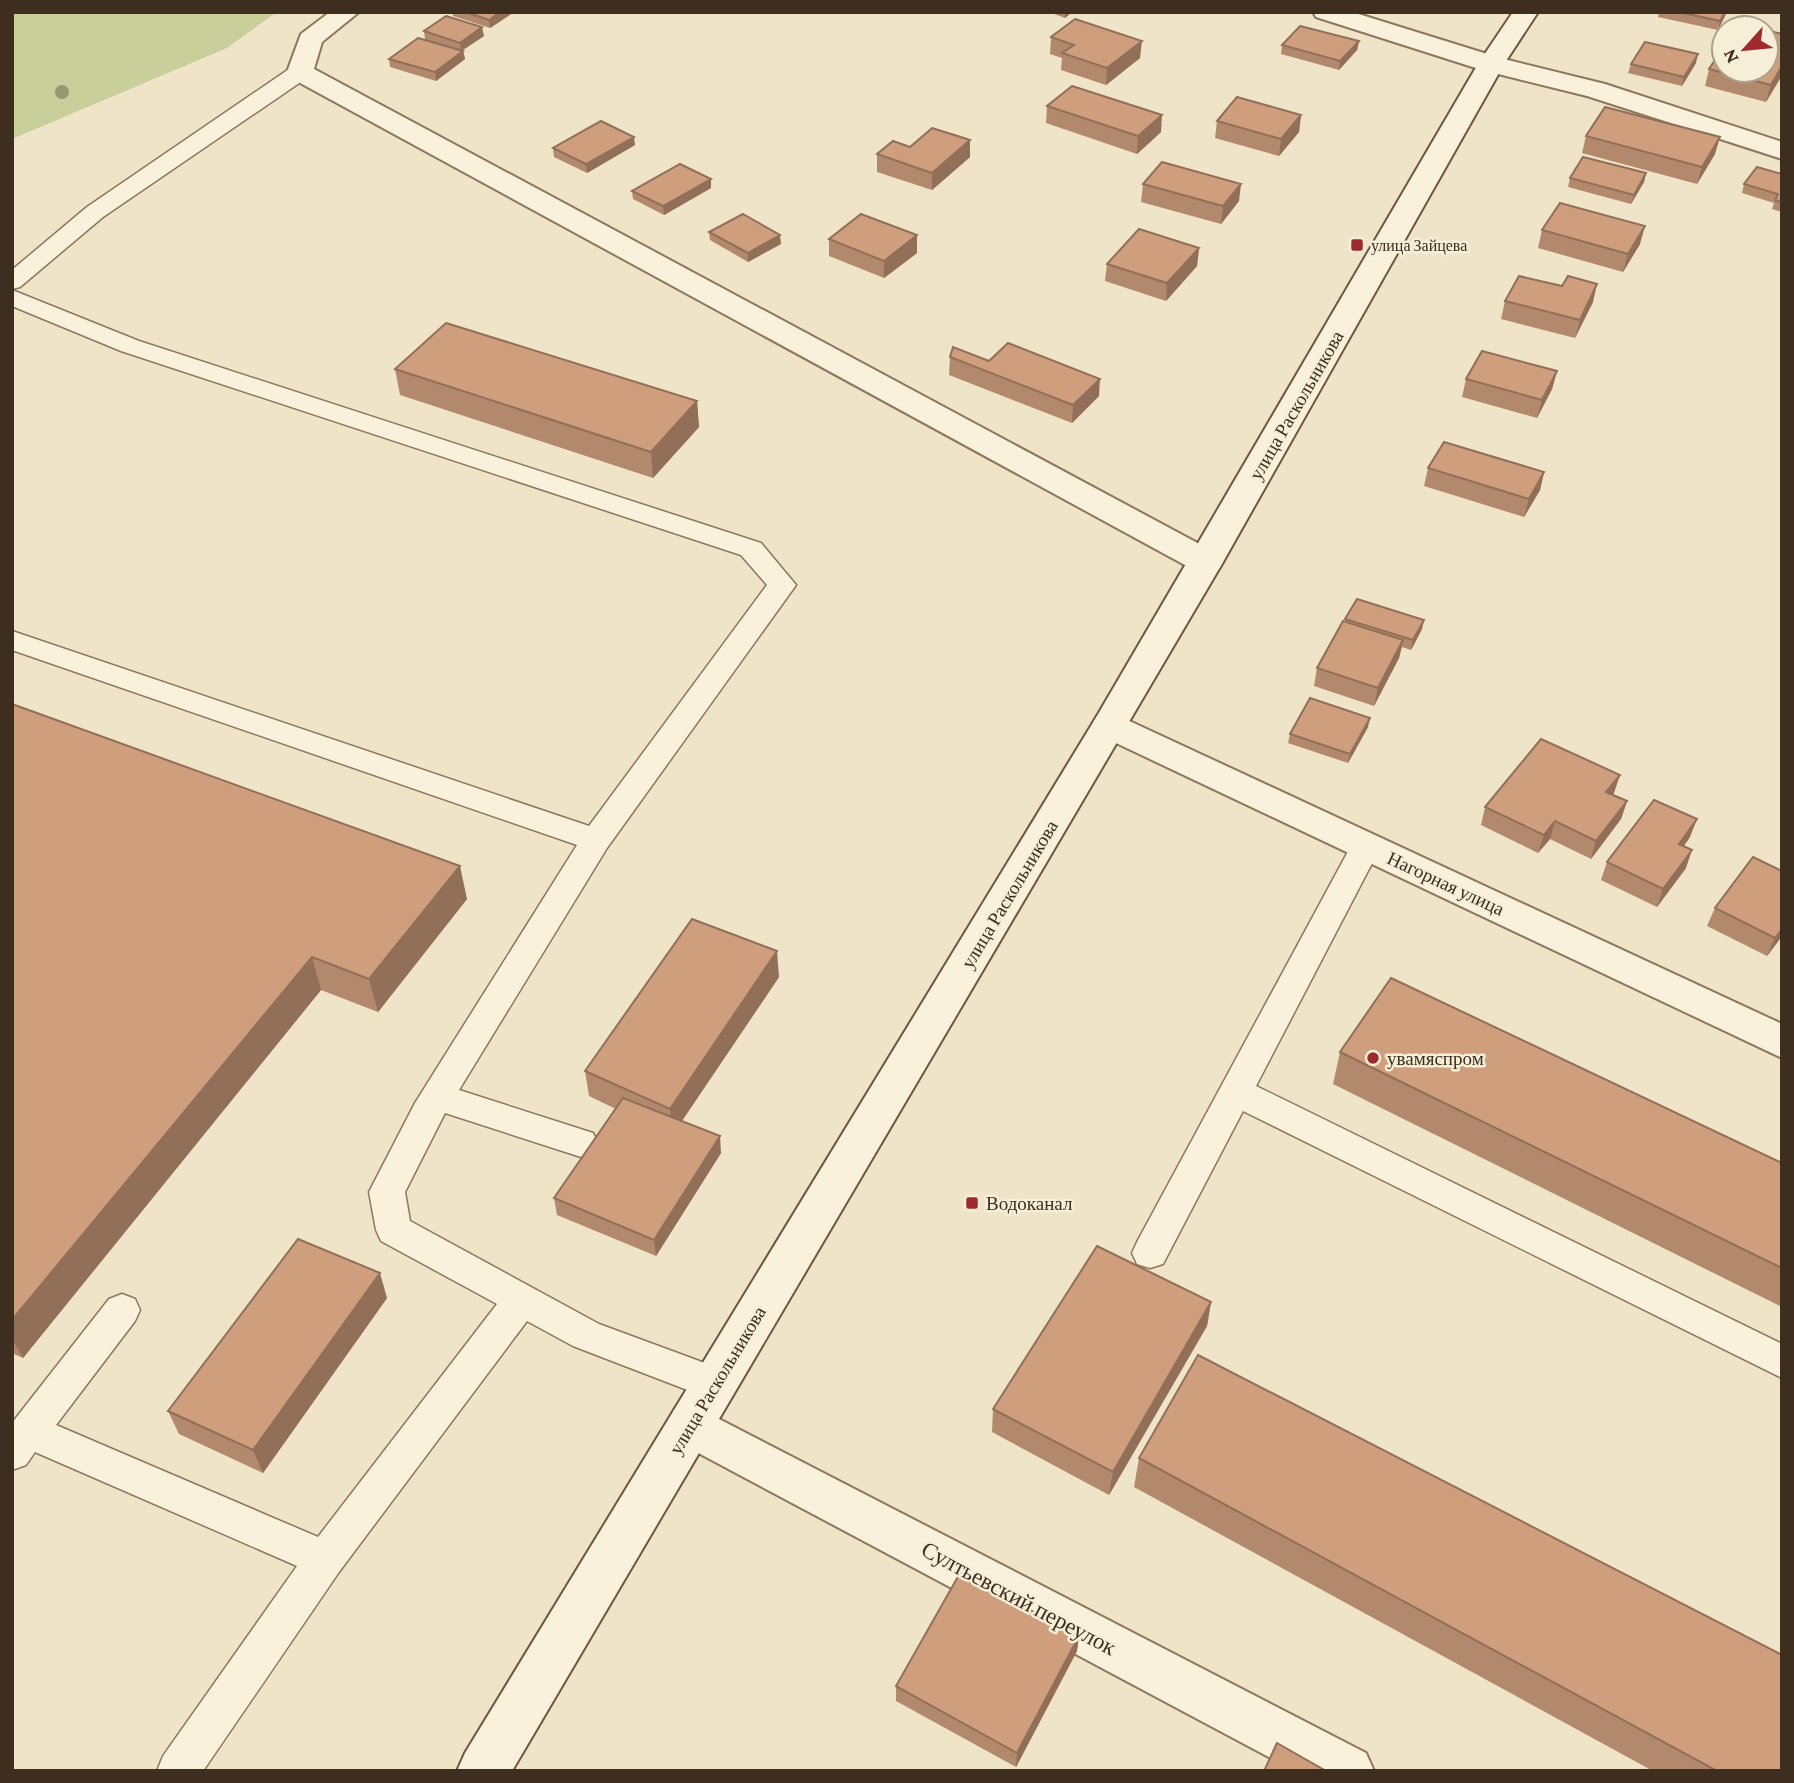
<svg xmlns="http://www.w3.org/2000/svg" width="1794" height="1783" viewBox="0 0 1794 1783" font-family="'Crimson Pro',serif">
	<style>
		.green { fill: #c9cf9b }
		.lines { fill: none; stroke-linecap: round; stroke-linejoin: round }
		.lane-casing { stroke: #8d765c; stroke-width: 3 }
		.street-casing { stroke: #8d765c; stroke-width: 4 }
		.secondary-casing { stroke: #6f573f; stroke-width: 4 }
		.lane { fill: #faf1dc; fill-rule: evenodd }
		.street { fill: #faf1dc; fill-rule: evenodd }
		.secondary { fill: #faf1dc; fill-rule: evenodd }
		.tree { fill: #96986f }
		.wall { fill: #b2896c }
		.shaded-wall { fill: #916f58 }
		.building { fill: #cf9f7d; stroke: #916f58; stroke-width: 2 }
		.poi-dot { fill: #9e2a2b; stroke: #f7eed8; stroke-width: 2.5 }
		.labels { text-anchor: middle; stroke-width: 5; stroke-linejoin: round; paint-order: stroke }
		.far-poi-label { font-size: 16px; fill: #3d2e20; stroke: #f7eed8; text-anchor: start }
		.street-label { font-size: 19px; fill: #3d2e20; stroke: #f7eed8 }
		.poi-label { font-size: 19px; fill: #3d2e20; stroke: #f7eed8; text-anchor: start }
		.near-street-label { font-size: 23px; fill: #3d2e20; stroke: #f7eed8 }
	</style>
	<rect width="100%" height="100%" fill="#f0e4c8"/>
	<path class="green" d="M12 12H277L227 48 12 139Z"/>
	<g class="lines">
		<g class="lane-casing">
			<g id="lane">
				<path d="M300 66 308 67 311 72 308 77 103 217 20 287 12 289V270L87 207 292 67Z"/>
				<path d="M12 290 139 341 761 543 796 585 607 848 459 1090 593 1133 598 1143 593 1153 581 1157 445 1113 405 1192 410 1221 599 1324 729 1372 735 1384 729 1396 716 1401 573 1346 527 1321 339 1572 203 1771H157L163 1756 297 1566 35 1452 26 1465 12 1470V1423L109 1299 122 1294 135 1299 140 1310 135 1321 56 1425 318 1537 497 1304 381 1241 376 1230 369 1192 415 1103 577 845 12 650V631L589 826 767 585 741 555 121 351 12 306Z"/>
				<path d="M1366 835 1377 838 1381 846 1256 1086 1782 1344V1378L1243 1111 1163 1264 1150 1268 1137 1264 1132 1253 1137 1242 1351 846 1355 838Z"/>
			</g>
		</g>
		<g class="street-casing">
			<g id="street">
				<path d="M330 12H359L322 42 314 69 1218 554 1223 562 1218 570 1206 573 1194 570 291 78 287 72 301 34Z"/>
				<path d="M1313 12H1352L1500 58 1605 84 1782 142V159L1587 96 1482 70 1316 17Z"/>
				<path d="M1110 712 1782 1024V1058L1097 734 1092 725 1097 716Z"/>
				<path d="M690 1404 1366 1753 1374 1771H1295L674 1440 667 1425 674 1410Z"/>
			</g>
		</g>
		<g class="secondary-casing">
			<path id="secondary" d="M1513 12H1538L1504 64 1223 562 512 1771H457L465 1753 1097 716 1478 64Z"/>
		</g>
		<use href="#lane" class="lane"/>
		<use href="#street" class="street"/>
		<use href="#secondary" class="secondary"/>
	</g>
	<circle class="tree" cx="62" cy="92" r="7"/>
	<g class="wall">
		<path d="M453 12H514L490 28 453 16Z"/>
		<path d="M1049 12H1072L1065 18Z"/>
		<path d="M1659 12H1727L1718 30 1658 17Z"/>
		<path d="M424 31 484 36 463 50 465 59 436 81 390 67 389 59 425 39Z"/>
		<path d="M1782 34V76L1766 102 1705 86 1709 69 1766 70Z"/>
		<path d="M1051 37 1140 58 1106 85 1061 70 1062 58 1050 54Z"/>
		<path d="M1359 41 1357 50 1339 70 1281 54 1282 45Z"/>
		<path d="M1696 63 1682 86 1628 73 1631 64Z"/>
		<path d="M1047 106 1161 132 1137 154 1046 123Z"/>
		<path d="M1301 115 1299 132 1279 156 1215 138 1217 121Z"/>
		<path d="M1586 136 1715 154 1697 184 1582 153Z"/>
		<path d="M635 145 587 173 554 157 553 148Z"/>
		<path d="M910 147 970 157 932 190 877 172V154Z"/>
		<path d="M1646 173 1644 182 1631 204 1568 187 1570 178Z"/>
		<path d="M1782 174V212L1772 209 1774 203 1742 193 1744 184Z"/>
		<path d="M711 179V188L664 215 633 199 632 191Z"/>
		<path d="M1143 184 1239 201 1221 224 1141 202Z"/>
		<path d="M1542 230 1640 244 1623 272 1538 248Z"/>
		<path d="M709 232 781 244 748 262 710 240Z"/>
		<path d="M829 239 917 253 884 278 829 256Z"/>
		<path d="M1199 248 1197 266 1166 301 1105 281 1107 264Z"/>
		<path d="M1562 286 1593 302 1575 338 1501 319 1505 301Z"/>
		<path d="M950 357 989 361 1099 396 1072 423 949 375Z"/>
		<path d="M395 369 697 401 699 427 653 478 400 395Z"/>
		<path d="M1557 371 1552 389 1537 418 1462 397 1466 379Z"/>
		<path d="M1428 468 1544 472 1540 490 1524 517 1424 486Z"/>
		<path d="M1345 619 1422 629 1411 650 1402 647 1399 658 1374 706 1314 686 1317 668 1345 622Z"/>
		<path d="M12 704 467 899 378 1012 321 990 23 1358 12 1353Z"/>
		<path d="M1368 727 1348 763 1288 743 1290 734Z"/>
		<path d="M1614 793 1612 795 1627 801 1621 819 1591 859 1550 839 1538 853 1481 825 1485 807Z"/>
		<path d="M1690 837 1684 846 1686 868 1657 907 1601 880 1607 862Z"/>
		<path d="M1715 908 1782 936 1767 956 1707 926Z"/>
		<path d="M779 977 682 1121 721 1153 656 1256 557 1215 554 1198 616 1109 589 1096 585 1071Z"/>
		<path d="M1340 1052 1782 1163V1307L1333 1084Z"/>
		<path d="M387 1298 263 1473 179 1434 168 1411Z"/>
		<path d="M1211 1302 1207 1326 1109 1495 992 1432 993 1409Z"/>
		<path d="M1139 1458 1782 1771H1653L1134 1487Z"/>
		<path d="M1079 1636 1077 1651 1016 1767 896 1701V1686Z"/>
	</g>
	<g class="shaded-wall">
		<path d="M500 12H514L490 28 489 20Z"/>
		<path d="M1065 12H1072L1065 18Z"/>
		<path d="M1725 12H1727L1718 30 1720 21Z"/>
		<path d="M482 27 484 36 461 51 460 43Z"/>
		<path d="M1142 41 1140 58 1106 85 1107 68Z"/>
		<path d="M1359 41 1357 50 1339 70 1340 61Z"/>
		<path d="M463 51 465 59 436 81 435 72Z"/>
		<path d="M1698 54 1696 63 1682 86 1684 77Z"/>
		<path d="M1782 66 1781 76 1766 102 1771 85Z"/>
		<path d="M1162 115 1161 132 1137 154 1138 136Z"/>
		<path d="M1301 115 1299 132 1279 156 1281 139Z"/>
		<path d="M634 137 635 145 587 173 586 164Z"/>
		<path d="M1720 137 1715 154 1697 184 1702 167Z"/>
		<path d="M970 140V157L932 190V173Z"/>
		<path d="M1646 173 1644 182 1631 204 1634 195Z"/>
		<path d="M711 179V188L664 215 663 206Z"/>
		<path d="M1241 184 1239 201 1221 224 1223 206Z"/>
		<path d="M1645 226 1640 244 1623 272 1628 254Z"/>
		<path d="M780 235 781 244 748 262V253Z"/>
		<path d="M917 235V253L884 278V261Z"/>
		<path d="M1199 248 1197 266 1166 301 1167 283Z"/>
		<path d="M1597 284 1593 302 1575 338 1580 320Z"/>
		<path d="M1557 371 1552 389 1537 418 1542 400Z"/>
		<path d="M1100 379 1099 396 1072 423 1073 405Z"/>
		<path d="M697 401 699 427 653 478 651 452Z"/>
		<path d="M1544 472 1540 490 1524 517 1529 499Z"/>
		<path d="M1424 620 1422 629 1411 650 1413 640Z"/>
		<path d="M1403 640 1399 658 1374 706 1378 688Z"/>
		<path d="M1370 718 1368 727 1348 763 1350 754Z"/>
		<path d="M1620 775 1614 793 1600 810 1606 792Z"/>
		<path d="M1627 801 1621 819 1591 859 1596 841Z"/>
		<path d="M1697 819 1690 837 1672 862 1679 844Z"/>
		<path d="M1555 821 1550 839 1538 853 1544 835Z"/>
		<path d="M1692 850 1686 868 1657 907 1663 889Z"/>
		<path d="M460 866 467 899 378 1012 369 979Z"/>
		<path d="M1782 929V936L1767 956 1775 938Z"/>
		<path d="M777 951 779 977 673 1134 670 1109Z"/>
		<path d="M312 957 321 990 23 1358 12 1339V1320Z"/>
		<path d="M720 1136 721 1153 656 1256 654 1240Z"/>
		<path d="M380 1273 387 1298 263 1473 253 1450Z"/>
		<path d="M1211 1302 1207 1326 1109 1495 1113 1472Z"/>
		<path d="M1079 1636 1077 1651 1016 1767 1017 1753Z"/>
	</g>
	<g class="building">
		<path d="M466 12H500L489 20Z"/>
		<path d="M1679 12H1725L1720 21Z"/>
		<path d="M446 16 482 27 460 43 424 31Z"/>
		<path d="M1075 19 1142 41 1107 68 1062 53 1074 45 1051 37Z"/>
		<path d="M1744 25 1756 28H1742Z"/>
		<path d="M1300 26 1359 41 1340 61 1282 45Z"/>
		<path d="M1766 30 1782 34V66L1771 85 1709 69 1719 54 1724 55V70H1766Z"/>
		<path d="M418 38 463 51 435 72 389 59Z"/>
		<path d="M1645 42 1698 54 1684 77 1631 64Z"/>
		<path d="M1072 86 1162 115 1138 136 1047 106Z"/>
		<path d="M1237 97 1301 115 1281 139 1217 121Z"/>
		<path d="M1605 107 1720 137 1702 167 1586 136Z"/>
		<path d="M601 121 634 137 586 164 553 148Z"/>
		<path d="M932 128 970 140 932 173 877 154 893 141 910 147Z"/>
		<path d="M1583 157 1646 173 1634 195 1570 178Z"/>
		<path d="M1162 162 1241 184 1223 206 1143 184Z"/>
		<path d="M680 164 711 179 663 206 632 191Z"/>
		<path d="M1757 167 1782 174V202L1775 200 1778 194 1744 184Z"/>
		<path d="M1560 203 1645 226 1628 254 1542 230Z"/>
		<path d="M743 214 780 235 748 253 709 232Z"/>
		<path d="M861 214 917 235 884 261 829 239Z"/>
		<path d="M1139 229 1199 248 1167 283 1107 264Z"/>
		<path d="M1519 276 1562 286 1568 276 1597 284 1580 320 1505 301Z"/>
		<path d="M446 323 697 401 651 452 395 369Z"/>
		<path d="M1008 343 1100 379 1073 405 950 357 953 347 989 361Z"/>
		<path d="M1482 351 1557 371 1542 400 1466 379Z"/>
		<path d="M1444 442 1544 472 1529 499 1428 468Z"/>
		<path d="M1357 599 1424 620 1413 640 1345 619Z"/>
		<path d="M1343 621 1403 640 1378 688 1317 668Z"/>
		<path d="M1310 698 1370 718 1350 754 1290 734Z"/>
		<path d="M12 704 460 866 369 979 312 957 12 1320Z"/>
		<path d="M1541 739 1620 775 1606 792 1627 801 1596 841 1555 821 1544 835 1485 807Z"/>
		<path d="M1654 800 1697 819 1679 844 1692 850 1663 889 1607 862Z"/>
		<path d="M1753 857 1782 871V929L1775 938 1715 908Z"/>
		<path d="M692 919 777 951 670 1109 585 1071Z"/>
		<path d="M1391 978 1782 1163V1268L1340 1052Z"/>
		<path d="M623 1098 720 1136 654 1240 554 1198Z"/>
		<path d="M298 1239 380 1273 253 1450 168 1411Z"/>
		<path d="M1097 1246 1211 1302 1113 1472 993 1409Z"/>
		<path d="M1198 1355 1782 1655V1771H1717L1139 1458Z"/>
		<path d="M960 1573 1079 1636 1017 1753 896 1686Z"/>
		<path d="M1277 1743 1326 1771H1264Z"/>
	</g>
	<g class="poi-dot">
		<rect x="1350" y="238" width="14" height="14" rx="3.5"/>
		<circle cx="1373" cy="1058" r="7"/>
		<rect x="965" y="1196" width="14" height="14" rx="3.5"/>
	</g>
	<g class="labels">
		<g class="far-poi-label">
			<text x="1371" y="251">улица Зайцева</text>
		</g>
		<g class="street-label">
			<text transform="translate(1296 405) rotate(-60)" y="7">улица Раскольникова</text>
			<text transform="translate(1446 883) rotate(25)" y="7">Нагорная улица</text>
			<text transform="translate(1009 894) rotate(-59)" y="7">улица Раскольникова</text>
			<text transform="translate(717 1380) rotate(-59)" y="7">улица Раскольникова</text>
		</g>
		<g class="poi-label">
			<text x="1387" y="1065">увамяспром</text>
			<text x="986" y="1210">Водоканал</text>
		</g>
		<g class="near-street-label">
			<text transform="translate(1019 1598) rotate(28)" y="8">Султьевский переулок</text>
		</g>
	</g>
	<rect width="1794" height="1783" fill="none" stroke="#3d2e20" stroke-width="28"/>
	<g transform="translate(1745 49) rotate(243)"><circle r="33" fill="#f7eed8" stroke="#ada18e" stroke-width="2"/>
	<path d="M0-5L12 26L0 18L-12 26Z" fill="#9e2a2b"/>
	<text y="-10" font-size="19" font-weight="bold" text-anchor="middle" fill="#3d2e20">N</text>
	</g>
</svg>
